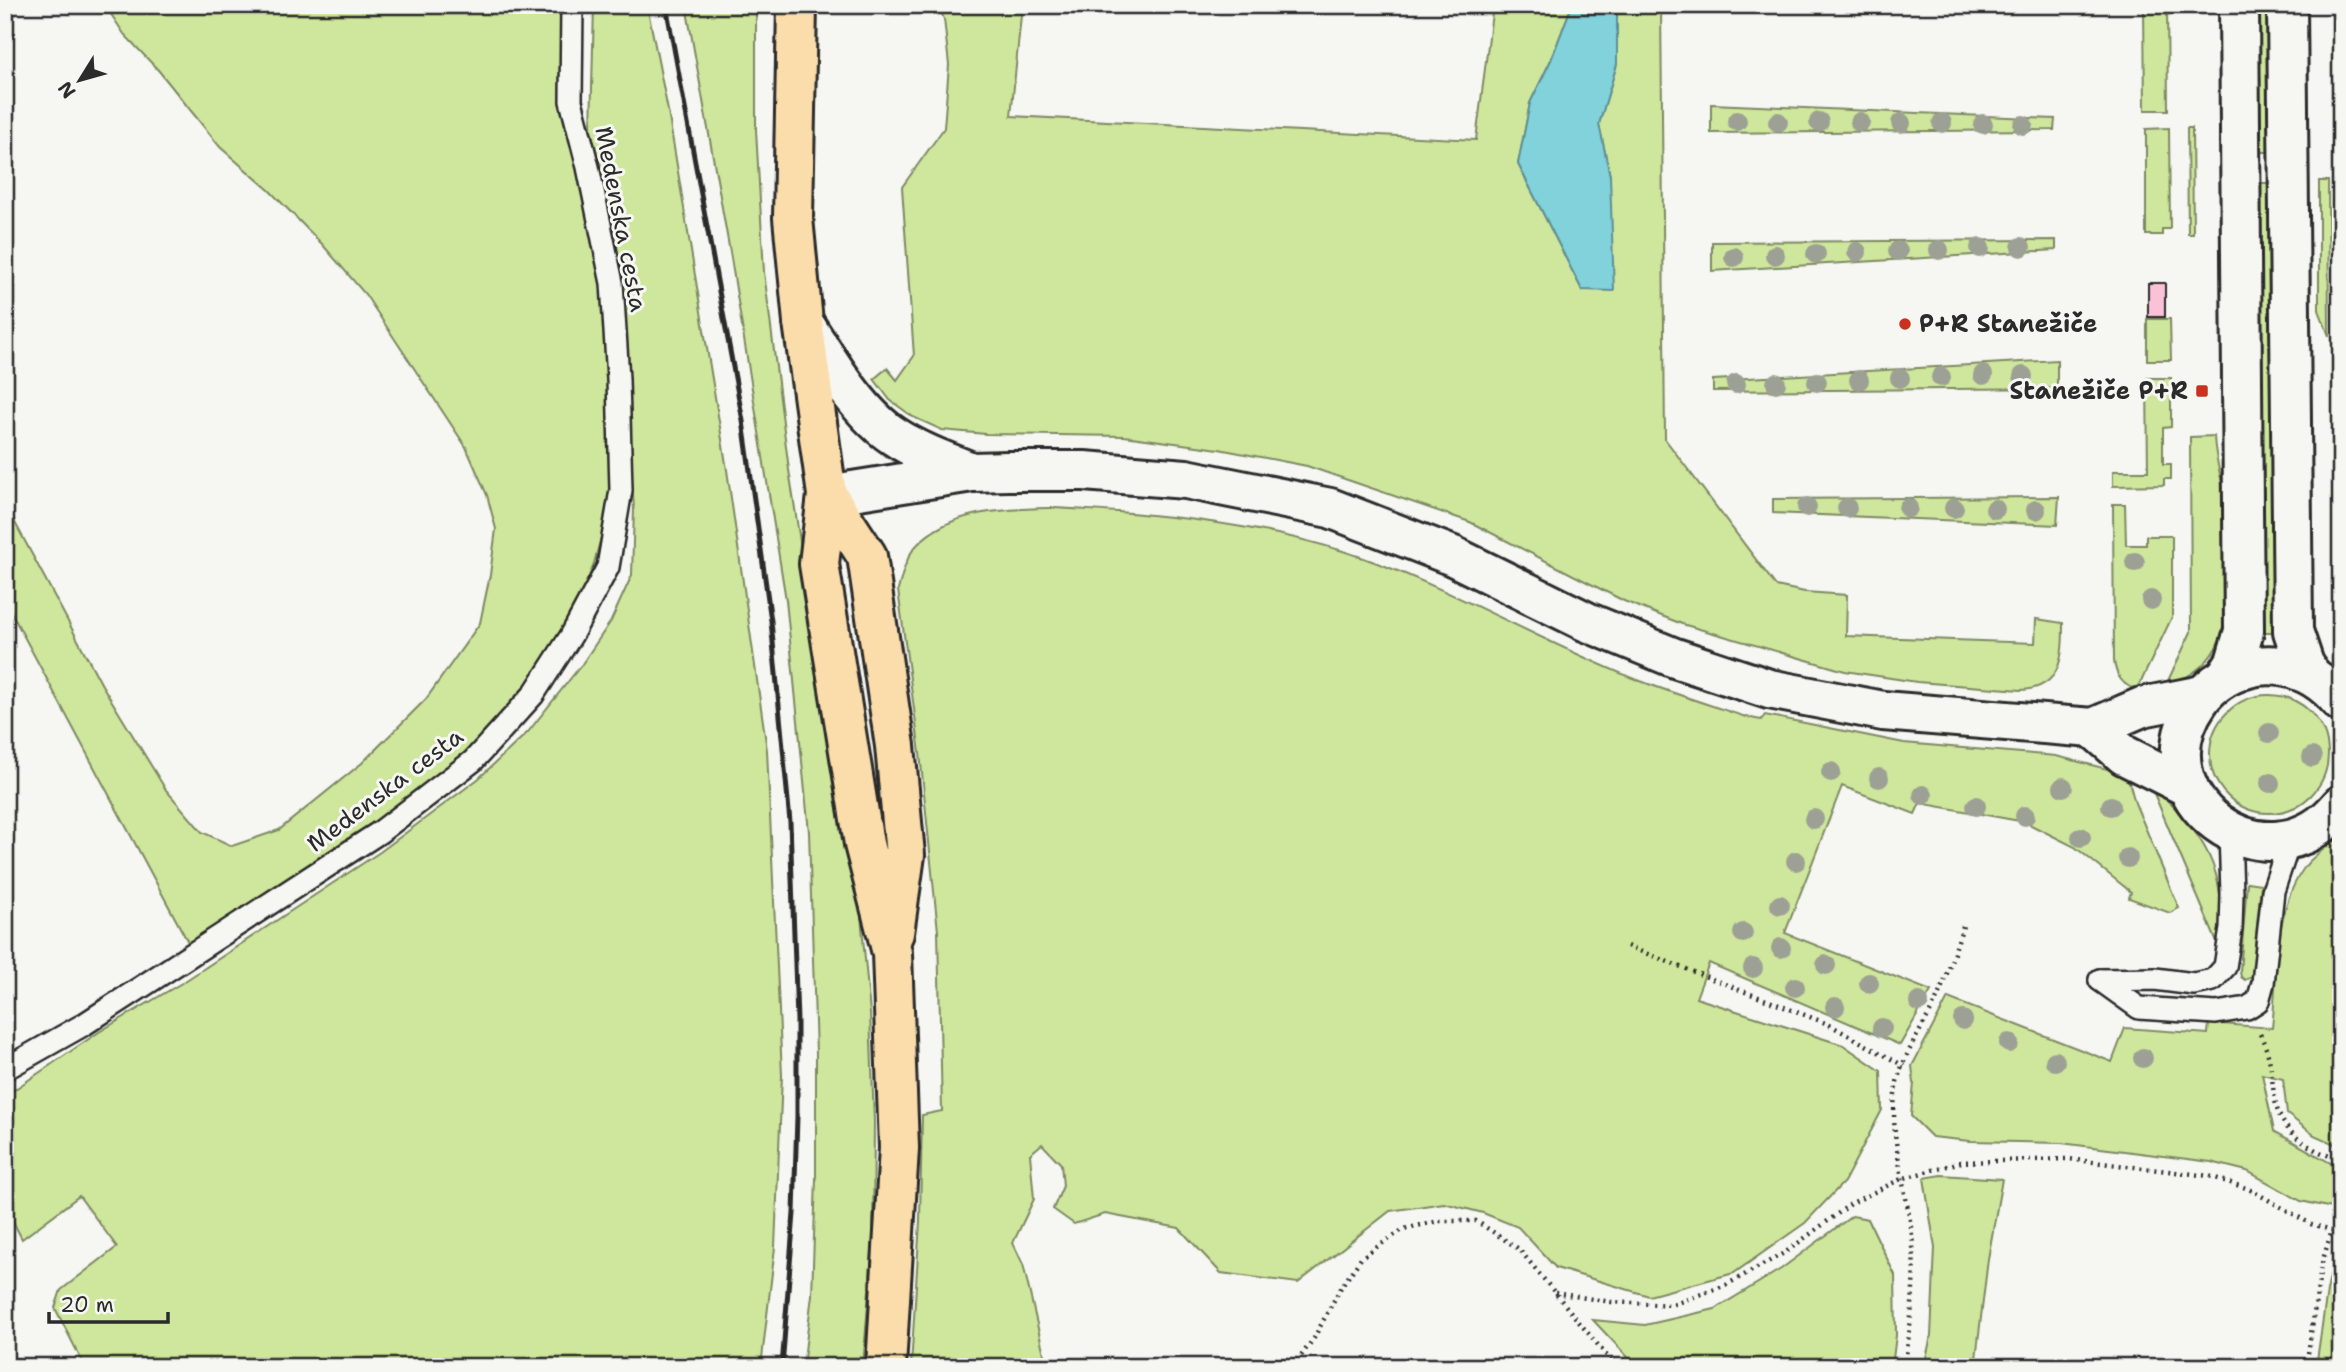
<svg xmlns="http://www.w3.org/2000/svg" width="2346" height="1372" viewBox="0 0 2346 1372" font-family="'Shantell Sans',sans-serif">
	<style>
		.green { fill: #cfe79c; stroke: #7d8964; stroke-width: 2 }
		.water { fill: #81d2db; stroke: #5f8f95; stroke-width: 2 }
		.building { fill: #fbc2d7; stroke: #2b2b2b; stroke-width: 2 }
		.lines { fill: none; stroke-linecap: round; stroke-linejoin: round }
		.service-casing { stroke: #2b2b2b; stroke-width: 26 }
		.minor-casing { stroke: #2b2b2b; stroke-width: 44 }
		.primary-casing { stroke: #2b2b2b; stroke-width: 44 }
		.path { stroke: #2b2b2b; stroke-width: 4.5; stroke-dasharray: 2 5; stroke-linecap: butt }
		.service { stroke: #f6f6f2; stroke-width: 21 }
		.minor { stroke: #f6f6f2; stroke-width: 38 }
		.primary { stroke: #fbddab; stroke-width: 38 }
		.rail { stroke: #2b2b2b; stroke-width: 5 }
		.tree { fill: #9da094 }
		.poi-dot { fill: #c8321e; stroke: #f6f6f2; stroke-width: 2.5 }
		.labels { text-anchor: middle; stroke-width: 6; stroke-linejoin: round; paint-order: stroke }
		.street-label { font-size: 24px; fill: #2b2b2b; stroke: #f6f6f2 }
		.poi-label { font-size: 24px; font-weight: bold; fill: #2b2b2b; stroke: #f6f6f2; text-anchor: start }
	</style>
	<rect width="100%" height="100%" fill="#f6f6f2"/>
	<filter id="ink" filterUnits="userSpaceOnUse"><feTurbulence type="fractalNoise" baseFrequency=".0143" numOctaves="2"/><feDisplacementMap in="SourceGraphic" scale="14" xChannelSelector="R" yChannelSelector="G"/><feConvolveMatrix kernelMatrix="1 2 1 2 8 2 1 2 1" color-interpolation-filters="sRGB"/></filter>
	<g filter="url(#ink)">
		<g class="green">
			<path d="M105 5H561V70L576 158 605 291 612 460 606 520 594 563 580 601 532 680 473 749 423 789 262 898 189 944 5 601V504L102 685 166 790 202 832 232 846 279 830 362 763 426 699 480 623 490 575 496 529 487 495 466 447 365 294 322 244 269 190 220 147 159 71 124 34Z"/>
			<path d="M594 5H647L668 111 727 470 767 750 782 1075 775 1247 761 1367H85L55 1308 61 1290 117 1247 79 1196 22 1239 5 1206V1096L99 1032 185 981 380 852 478 779 528 732 582 664 611 621 632 575 634 509 617 245 591 130Z"/>
			<path d="M686 5H756V130L764 272 789 470 824 697 860 905 870 1013 874 1122 873 1239 863 1367H803L812 1295 816 1178V1054L809 832 786 600 731 258Z"/>
			<path d="M938 5H1022L1011 116 1476 140 1493 5H1572L1551 60 1530 103 1518 164 1582 290 1610 176 1599 124 1617 64V5H1661L1665 439 1776 586 1805 592 1847 595 1846 636 2035 643 2036 619 2063 623C2063 656 2062 688 2021 690L1917 682 1845 671 1682 624 1624 601 1470 522 1307 466 1219 449 1124 436 986 434 942 430 913 417 890 400 874 379 887 368 897 380 914 356 902 187 944 128 949 65 944 19Z"/>
			<path d="M2144 5H2167L2168 110H2145Z"/>
			<path d="M2252 5H2275L2276 152H2253Z"/>
			<path d="M2335 5H2341V354L2338 355Z"/>
			<path d="M1711 104 2055 119 2054 130 1711 133Z"/>
			<path d="M2169 128 2170 229H2162V235H2146V129Z"/>
			<path d="M2187 128H2192L2193 234H2188Z"/>
			<path d="M2319 181H2328L2329 336 2319 310Z"/>
			<path d="M2253 183H2277L2281 632H2257Z"/>
			<path d="M2056 240V250L1712 271V242Z"/>
			<path d="M2147 319H2170L2171 360H2147Z"/>
			<path d="M2057 360V388L1713 391V380Z"/>
			<path d="M2147 378H2171V427L2163 428V464H2171V479H2164V485L2113 486V471H2148Z"/>
			<path d="M2214 436C2215 466 2226 489 2228 516 2230 533 2228 552 2228 570 2227 627 2226 664 2165 687L2191 632 2190 437Z"/>
			<path d="M2059 497 2057 525 1773 513V499Z"/>
			<path d="M2113 504H2125L2126 545H2146V536H2172V617L2137 690C2122 685 2116 676 2114 661Z"/>
			<path d="M1054 508C1152 513 1249 522 1343 551 1443 583 1533 638 1630 677 1668 692 1707 704 1746 717L1761 720 1765 715 1904 743 2056 756 2127 774 2135 803 2179 908 2170 913 2129 898 2131 892 2075 847 2025 822 1920 803 1915 814 1842 786 1785 933 1931 991 1900 1045 1709 963 1696 998 1843 1045 1881 1071 1882 1110 1844 1182 1805 1223 1734 1273 1649 1296 1556 1268 1518 1227 1483 1213 1444 1203 1390 1211 1298 1283 1221 1273 1179 1228 1105 1214 1074 1224 1053 1209 1063 1186 1061 1164 1042 1144 1030 1154 1034 1199 1013 1243 1023 1264 1047 1367H911L920 1221 922 1115 942 1111 938 931 920 753 898 590C902 576 906 556 917 545 951 509 1008 509 1054 508Z"/>
			<circle cx="2269" cy="754" r="59"/>
			<path d="M2150 784C2202 830 2231 872 2218 945Z"/>
			<path d="M2341 836V1147L2314 1135 2287 1114 2283 1079 2262 1074 2274 1131 2341 1169V1210L2301 1201 2247 1171 2211 1162 2061 1143 1970 1141 1932 1137 1911 1116 1914 1083 1912 1066 1948 998 2112 1062 2125 1028 2208 1034 2209 1023 2272 1028C2278 976 2272 908 2307 864 2317 852 2330 846 2341 836Z"/>
			<path d="M2247 882 2261 884 2252 976 2245 980 2241 977 2240 972Z"/>
			<path d="M1941 1175 2002 1179 1988 1259 1975 1367H1924L1931 1336 1935 1248 1924 1178Z"/>
			<path d="M1852 1216 1868 1219 1895 1275 1896 1335 1892 1367H1637L1593 1320 1645 1325 1715 1309 1781 1269Z"/>
			<path d="M2337 1244 2341 1245V1367H2316L2327 1291Z"/>
		</g>
		<path class="water" d="M1572 5H1617V64L1599 124 1610 176 1614 291 1582 290 1518 164 1530 103 1551 60Z"/>
		<rect class="building" x="2148" y="283" width="17" height="34"/>
		<g class="lines">
			<g class="service-casing">
				<g id="service">
					<path d="M2100 980 2139 1008 2216 1013 2247 1008 2258 1001 2263 983 2273 891 2290 840"/>
					<path d="M2100 980 2155 979 2194 984 2213 980 2225 967 2231 929 2232 894 2230 832"/>
					<path d="M5 1069 83 1025 380 832 473 761 533 695 571 636 608 567 621 490 618 379 612 283 588 167 571 101 572 5"/>
				</g>
			</g>
			<g class="minor-casing">
				<g id="minor">
					<path d="M2287 5 2293 631 2304 664 2311 675"/>
					<path d="M803 322C827 358 857 412 894 436 918 452 946 462 972 472"/>
					<path d="M827 495 972 472 1008 471H1084L1186 479 1330 508 1453 556 1587 622 1675 658 1769 689 1883 711 2093 728 2142 707 2203 695"/>
					<path d="M2226 676 2235 662 2244 631 2239 5"/>
					<path d="M2341 702C2320 676 2291 662 2257 666 2234 670 2212 682 2199 701 2132 795 2267 897 2341 805"/>
					<path d="M2093 728 2124 755 2188 787"/>
				</g>
			</g>
			<g class="primary-casing">
				<g id="primary">
					<path d="M797 5 793 218 803 322 827 495 819 564 864 844 892 953 899 1148 886 1367"/>
					<path d="M827 495 867 556 895 746 905 855 894 933"/>
				</g>
			</g>
			<g class="path">
				<path d="M1627 946 1828 1024 1904 1066"/>
				<path d="M2260 1034C2274 1063 2270 1077 2276 1105 2283 1135 2314 1152 2341 1160"/>
				<path d="M1555 1293 1611 1302 1672 1305 1726 1285 1786 1252 1852 1203 1901 1179 1961 1162 2068 1159 2209 1176 2249 1189 2311 1224 2332 1230"/>
				<path d="M1293 1367 1314 1338 1340 1289 1362 1257 1404 1229 1439 1221H1476L1519 1249 1616 1367"/>
				<path d="M1904 1367C1911 1327 1915 1286 1913 1245 1909 1193 1886 1135 1897 1082 1904 1053 1926 1023 1938 996 1948 974 1955 949 1963 926"/>
				<path d="M2306 1367 2321 1266 2332 1230 2341 1228"/>
			</g>
			<use href="#service" class="service"/>
			<use href="#minor" class="minor"/>
			<use href="#primary" class="primary"/>
			<path class="rail" d="M666 5 743 421 771 621 790 822 797 1021V1116L794 1213 782 1367"/>
		</g>
		<g class="tree">
			<circle cx="1737" cy="121" r="10"/>
			<circle cx="1778" cy="122" r="10"/>
			<circle cx="1819" cy="122" r="10"/>
			<circle cx="1860" cy="122" r="10"/>
			<circle cx="1901" cy="123" r="10"/>
			<circle cx="1942" cy="123" r="10"/>
			<circle cx="1983" cy="124" r="10"/>
			<circle cx="2023" cy="125" r="10"/>
			<circle cx="2021" cy="247" r="10"/>
			<circle cx="1980" cy="248" r="10"/>
			<circle cx="1939" cy="250" r="10"/>
			<circle cx="1898" cy="251" r="10"/>
			<circle cx="1857" cy="252" r="10"/>
			<circle cx="1816" cy="254" r="10"/>
			<circle cx="1775" cy="255" r="10"/>
			<circle cx="1734" cy="257" r="10"/>
			<circle cx="1983" cy="375" r="10"/>
			<circle cx="2023" cy="376" r="10"/>
			<circle cx="1941" cy="377" r="10"/>
			<circle cx="1900" cy="378" r="10"/>
			<circle cx="1859" cy="380" r="10"/>
			<circle cx="1817" cy="382" r="10"/>
			<circle cx="1776" cy="383" r="10"/>
			<circle cx="1736" cy="384" r="10"/>
			<circle cx="1807" cy="507" r="10"/>
			<circle cx="1847" cy="508" r="10"/>
			<circle cx="1908" cy="508" r="10"/>
			<circle cx="1954" cy="508" r="10"/>
			<circle cx="1995" cy="509" r="10"/>
			<circle cx="2036" cy="510" r="10"/>
			<circle cx="2135" cy="562" r="10"/>
			<circle cx="2151" cy="600" r="10"/>
			<circle cx="2269" cy="733" r="10"/>
			<circle cx="2312" cy="757" r="10"/>
			<circle cx="1831" cy="772" r="10"/>
			<circle cx="1879" cy="778" r="10"/>
			<circle cx="2270" cy="783" r="10"/>
			<circle cx="2063" cy="787" r="10"/>
			<circle cx="1923" cy="795" r="10"/>
			<circle cx="1976" cy="806" r="10"/>
			<circle cx="2111" cy="806" r="10"/>
			<circle cx="2025" cy="816" r="10"/>
			<circle cx="1814" cy="819" r="10"/>
			<circle cx="2081" cy="837" r="10"/>
			<circle cx="2128" cy="858" r="10"/>
			<circle cx="1796" cy="861" r="10"/>
			<circle cx="1780" cy="905" r="10"/>
			<circle cx="1743" cy="933" r="10"/>
			<circle cx="1781" cy="948" r="10"/>
			<circle cx="1826" cy="965" r="10"/>
			<circle cx="1753" cy="968" r="10"/>
			<circle cx="1869" cy="983" r="10"/>
			<circle cx="1795" cy="987" r="10"/>
			<circle cx="1919" cy="1002" r="10"/>
			<circle cx="1835" cy="1007" r="10"/>
			<circle cx="1963" cy="1020" r="10"/>
			<circle cx="1882" cy="1028" r="10"/>
			<circle cx="2009" cy="1043" r="10"/>
			<circle cx="2143" cy="1058" r="10"/>
			<circle cx="2055" cy="1061" r="10"/>
		</g>
	</g>
	<g class="poi-dot">
		<circle cx="1905" cy="324" r="7"/>
		<rect x="2195" y="384" width="14" height="14" rx="3.5"/>
	</g>
	<g class="labels">
		<g class="street-label">
			<text transform="translate(621 219) rotate(79)" y="8">Medenska cesta</text>
			<text transform="translate(385 790) rotate(-37)" y="8">Medenska cesta</text>
		</g>
		<g class="poi-label">
			<text x="1919" y="332">P+R Stanežiče</text>
			<text x="2188" y="399" text-anchor="end">Stanežiče P+R</text>
		</g>
	</g>
	<rect width="2346" height="1372" fill="none" stroke="#f6f6f2" stroke-width="28"/>
	<rect x="14" y="14" width="2318" height="1344" fill="none" stroke="#2b2b2b" stroke-width="2.5" filter="url(#ink)"/>
	<g transform="translate(80 80) rotate(233)" stroke="#f6f6f2" stroke-width="5" paint-order="stroke">
	<path d="M0-5L12 26L0 18L-12 26Z" fill="#2b2b2b"/>
	<text y="-10" font-size="19" font-weight="bold" text-anchor="middle" fill="#2b2b2b">N</text>
	</g>
	<path d="M49 1312v10h119v-10" fill="none" stroke="#2b2b2b" stroke-width="3.5"/>
	<text x="60" y="1312" font-size="21" fill="#2b2b2b" stroke="#f6f6f2" stroke-width="5" paint-order="stroke">20 m</text>
</svg>
